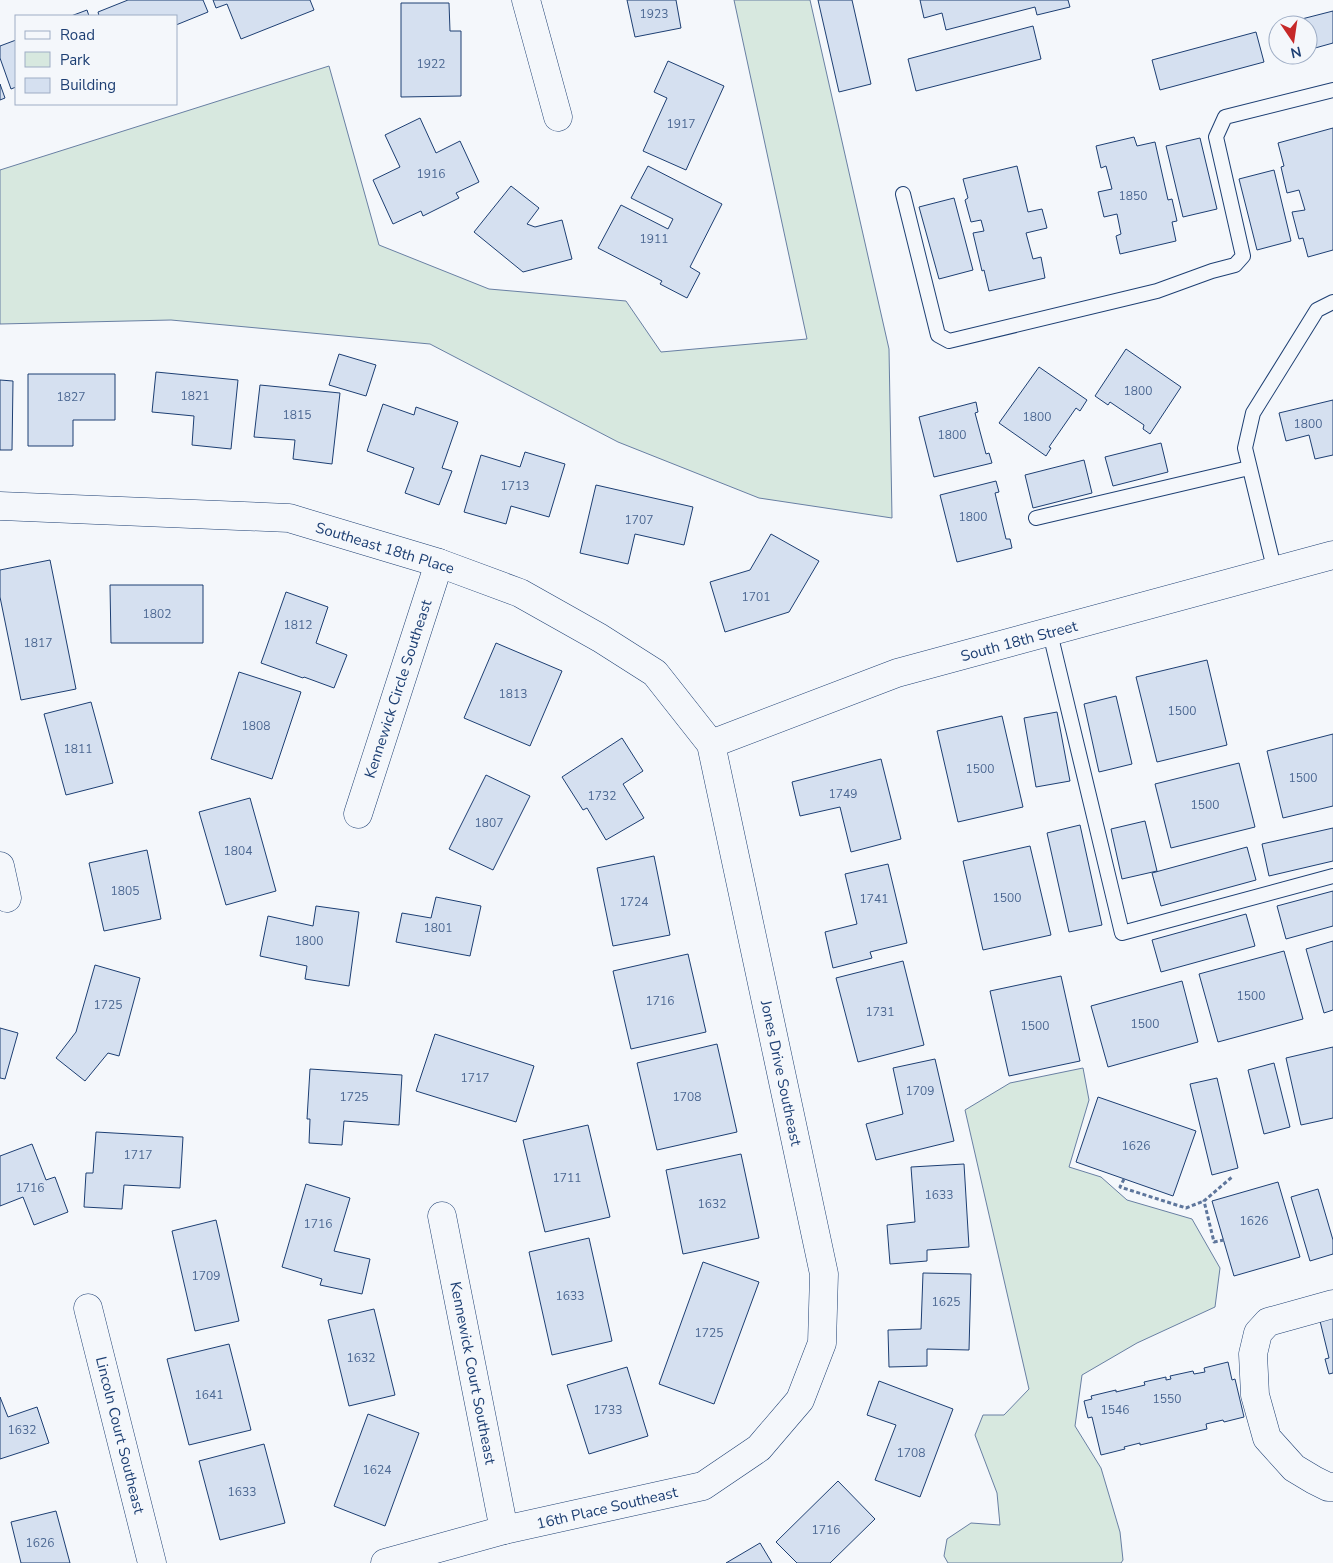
<svg xmlns="http://www.w3.org/2000/svg" width="1333" height="1563" viewBox="0 0 1333 1563" font-family="'Nunito Sans',sans-serif">
	<style>
		.green { fill: #d7e8df; stroke: #687fa3 }
		.building { fill: #d5e0f0; stroke: #1d3f73 }
		.lines { fill: none; stroke-linecap: round; stroke-linejoin: round }
		.service-casing { stroke: #1d3f73; stroke-width: 16 }
		.minor-casing { stroke: #1d3f73; stroke-width: 29 }
		.path { stroke: #5e769c; stroke-width: 3; stroke-dasharray: 4 2.5; stroke-linecap: butt }
		.service { stroke: #f4f7fb; stroke-width: 14 }
		.minor { stroke: #f4f7fb; stroke-width: 28 }
		.labels { text-anchor: middle; stroke-width: 4; stroke-linejoin: round; paint-order: stroke }
		.number-label { font-size: 12px; fill: #4b6792 }
		.street-label { font-size: 15px; fill: #1d3f73; stroke: #f4f7fb }
	</style>
	<rect width="100%" height="100%" fill="#f4f7fb"/>
	<g class="green">
		<path d="M734 0H810L889 349 892 518 759 498 618 442 430 344 171 320 0 324V170L329 66 379 245 489 289 626 301 661 352 807 339Z"/>
		<path d="M1083 1068 1089 1100 1069 1167 1101 1177 1127 1200 1192 1219 1220 1268 1215 1307 1137 1343 1082 1375 1075 1426 1101 1468 1120 1532 1123 1560 1121 1563H948L944 1556 947 1539 971 1523 1000 1525 997 1493 975 1435 983 1415H1004L1029 1389 965 1110 1010 1083Z"/>
	</g>
	<g class="building">
		<path d="M128 0H203L208 12 176 25V16H99L98 12Z"/>
		<path d="M213 0H310L314 10 241 39 227 4 216 8Z"/>
		<path d="M627 0H676L681 28 635 37Z"/>
		<path d="M818 0H852L871 84 839 92Z"/>
		<path d="M920 0H1068L1070 7 1037 15 1035 7 946 30 942 13 924 18Z"/>
		<path d="M401 3H449L450 31H461V96L401 97Z"/>
		<path d="M87 10 89 16H71Z"/>
		<path d="M1333 11V43L1308 50V25H1291L1290 22Z"/>
		<path d="M1033 26 1041 59 916 91 908 59Z"/>
		<path d="M1256 32 1264 62 1160 90 1152 60Z"/>
		<path d="M16 40V87L11 89 0 58V46Z"/>
		<path d="M668 61 724 86 686 170 643 151 667 98 654 92Z"/>
		<path d="M0 84 5 98 0 100Z"/>
		<path d="M420 118 436 153 460 141 479 182 456 193 459 198 423 216 421 211 393 224 373 180 400 167 385 135Z"/>
		<path d="M1333 128V250L1308 257 1303 238 1299 239 1292 212 1305 210 1299 190 1287 193 1281 167 1284 166 1278 143Z"/>
		<path d="M1134 137 1137 146 1155 142 1168 200 1172 199 1177 221 1172 222 1176 241 1120 254 1116 236 1121 234 1117 214 1104 217 1098 192 1112 189 1106 166 1101 168 1096 146Z"/>
		<path d="M1200 138 1217 209 1183 217 1166 146Z"/>
		<path d="M648 166 722 204 690 267 700 273 687 298 660 284 662 281 598 248 621 205 668 229 673 219 631 198Z"/>
		<path d="M1017 166 1028 212 1042 209 1047 228 1026 233 1033 259 1041 257 1045 278 989 291 984 270 982 271 973 233 984 231 981 220 971 222 965 200 968 198 963 179Z"/>
		<path d="M1274 170 1291 241 1257 250 1239 179Z"/>
		<path d="M511 186 539 208 527 224 535 227 562 220 572 259 523 272 474 232Z"/>
		<path d="M954 198 973 270 939 279 919 207Z"/>
		<path d="M1126 349 1181 387 1150 434 1143 429 1144 425 1110 402 1108 405 1095 396Z"/>
		<path d="M339 354 376 365 366 396 329 385Z"/>
		<path d="M1039 367 1087 400 1080 411 1076 408 1049 447 1051 448 1046 456 999 423Z"/>
		<path d="M156 372 238 380 231 449 192 445 194 416 152 412Z"/>
		<path d="M28 374H115V420H73V446H28Z"/>
		<path d="M0 380 13 381 12 450H0Z"/>
		<path d="M260 385 340 393 332 464 293 459 295 440 254 437Z"/>
		<path d="M1333 400V455L1315 459 1309 435 1286 441 1279 413Z"/>
		<path d="M976 402 978 412 975 413 986 454 989 453 992 463 934 477 919 417Z"/>
		<path d="M383 404 414 415 416 407 458 422 442 468 452 471 439 505 405 493 414 468 367 451Z"/>
		<path d="M1161 443 1168 472 1113 486 1105 457Z"/>
		<path d="M525 452 565 464 549 517 511 506 506 524 464 512 481 455 520 467Z"/>
		<path d="M1084 460 1092 493 1033 508 1025 475Z"/>
		<path d="M996 481 999 492 995 493 1006 539H1010L1012 548 957 562 940 495Z"/>
		<path d="M596 485 693 507 684 545 635 534 628 564 580 553Z"/>
		<path d="M771 534 819 561 789 612 725 632 710 582 750 570Z"/>
		<path d="M50 560 76 689 21 700 0 597V570Z"/>
		<path d="M110 585H203V643H111Z"/>
		<path d="M286 592 328 607 316 643 347 655 334 688 304 677 303 678 261 663Z"/>
		<path d="M496 643 562 671 530 746 464 718Z"/>
		<path d="M1207 660 1227 745 1157 762 1136 677Z"/>
		<path d="M239 672 301 692 272 779 211 759Z"/>
		<path d="M1116 696 1132 764 1099 772 1084 704Z"/>
		<path d="M91 702 113 783 66 795 44 714Z"/>
		<path d="M1057 712 1070 781 1036 787 1024 718Z"/>
		<path d="M1002 716 1023 807 958 822 937 731Z"/>
		<path d="M1333 734V806L1283 818 1267 751Z"/>
		<path d="M622 738 643 771 623 784 644 818 606 840 587 808 583 810 562 777Z"/>
		<path d="M881 759 901 839 851 852 840 807 800 816 792 782Z"/>
		<path d="M1239 763 1255 827 1171 848 1155 784Z"/>
		<path d="M486 775 530 796 493 870 449 849Z"/>
		<path d="M250 798 276 891 226 905 199 812Z"/>
		<path d="M1145 821 1157 871 1122 879 1111 829Z"/>
		<path d="M1080 825 1102 925 1069 932 1047 833Z"/>
		<path d="M1333 828V861L1269 876 1262 844Z"/>
		<path d="M1030 846 1051 935 983 950 963 861Z"/>
		<path d="M1247 847 1256 880 1161 906 1152 873Z"/>
		<path d="M147 850 161 919 104 931 89 863Z"/>
		<path d="M654 856 670 935 613 946 597 868Z"/>
		<path d="M888 864 907 943 870 952 872 958 833 968 825 932 857 924 845 874Z"/>
		<path d="M1333 891V926L1286 939 1277 906Z"/>
		<path d="M436 897 481 906 470 956 396 942 402 913 431 918Z"/>
		<path d="M316 906 359 912 349 986 305 979 307 966 260 956 268 916 313 926Z"/>
		<path d="M1246 914 1255 946 1161 972 1152 940Z"/>
		<path d="M1333 941V1010L1324 1013 1306 949Z"/>
		<path d="M1284 951 1303 1019 1218 1042 1199 974Z"/>
		<path d="M688 954 706 1032 631 1049 613 971Z"/>
		<path d="M903 961 924 1045 858 1062 836 978Z"/>
		<path d="M95 965 140 978 119 1056 108 1053 85 1081 56 1058 76 1032Z"/>
		<path d="M1061 976 1080 1061 1009 1076 990 991Z"/>
		<path d="M1182 981 1198 1042 1108 1067 1091 1006Z"/>
		<path d="M0 1028 18 1033 5 1079 0 1078Z"/>
		<path d="M435 1034 534 1066 516 1122 416 1091Z"/>
		<path d="M717 1044 737 1132 657 1150 637 1063Z"/>
		<path d="M1333 1047V1118L1301 1125 1286 1058Z"/>
		<path d="M935 1059 954 1141 876 1160 866 1124 903 1114 893 1068Z"/>
		<path d="M1274 1063 1290 1127 1264 1134 1248 1070Z"/>
		<path d="M310 1069 402 1075 399 1125 344 1121 342 1145 309 1143 310 1119H307Z"/>
		<path d="M1217 1078 1238 1168 1212 1175 1190 1084Z"/>
		<path d="M1098 1097 1196 1131 1173 1196 1076 1162Z"/>
		<path d="M588 1125 610 1217 545 1232 523 1140Z"/>
		<path d="M96 1132 183 1137 180 1188 124 1185 122 1209 84 1207 86 1173H93Z"/>
		<path d="M32 1144 46 1180 55 1177 68 1212 34 1225 23 1197 0 1206V1156Z"/>
		<path d="M741 1154 759 1238 683 1254 666 1170Z"/>
		<path d="M964 1164 969 1247 927 1250V1261L890 1264 887 1225 915 1222 911 1167Z"/>
		<path d="M1278 1182 1300 1257 1234 1276 1212 1201Z"/>
		<path d="M306 1184 350 1198 334 1251 370 1259 362 1294 320 1285 322 1279 282 1267Z"/>
		<path d="M1318 1189 1333 1240V1254L1310 1261 1291 1197Z"/>
		<path d="M216 1220 239 1321 195 1331 172 1231Z"/>
		<path d="M589 1238 612 1341 552 1355 529 1252Z"/>
		<path d="M703 1262 759 1282 714 1404 659 1384Z"/>
		<path d="M923 1273 971 1274 969 1350 927 1349V1366L889 1367 888 1330 921 1329Z"/>
		<path d="M374 1309 395 1395 349 1406 328 1320Z"/>
		<path d="M1333 1318V1373L1329 1374 1325 1359 1329 1358 1320 1321Z"/>
		<path d="M229 1344 251 1430 189 1445 167 1359Z"/>
		<path d="M1228 1362 1232 1380 1235 1379 1244 1417 1224 1422 1223 1420 1206 1424 1207 1429 1140 1445V1443L1124 1447 1125 1449 1101 1455 1092 1417 1088 1418 1084 1401 1092 1399 1091 1396 1116 1390V1392L1145 1385 1144 1382 1166 1377V1380L1171 1379 1170 1376 1193 1371 1194 1374 1205 1372 1204 1368Z"/>
		<path d="M627 1367 648 1436 589 1454 567 1385Z"/>
		<path d="M879 1381 953 1409 920 1497 875 1480 896 1425 867 1415Z"/>
		<path d="M0 1397 8 1417 37 1407 49 1443 0 1459Z"/>
		<path d="M368 1414 419 1433 385 1526 334 1506Z"/>
		<path d="M264 1444 285 1523 220 1540 199 1461Z"/>
		<path d="M838 1481 875 1519 830 1563H797L776 1542Z"/>
		<path d="M56 1511 70 1563H21L11 1522Z"/>
		<path d="M760 1543 772 1563H726Z"/>
	</g>
	<g class="lines">
		<g class="service-casing">
			<g id="service">
				<path d="M903 194 938 335 949 341 1157 291 1212 271 1235 265 1243 256 1216 137 1225 117 1333 90"/>
				<path d="M1036 518 1249 468"/>
				<path d="M1275 572 1245 448 1253 413 1317 310 1333 302"/>
				<path d="M1050 633 1122 933 1333 876"/>
			</g>
		</g>
		<g class="minor-casing">
			<g id="minor">
				<path d="M526 0 558 117"/>
				<path d="M0 506 289 518 439 563 520 593 600 638 655 673 711 744 824 1274 822 1343 800 1400 759 1448 703 1486 504 1530 385 1563"/>
				<path d="M711 744 897 673 1333 555"/>
				<path d="M358 814 439 563"/>
				<path d="M0 866 7 898"/>
				<path d="M442 1216 504 1530"/>
				<path d="M1333 1304 1268 1322 1258 1333 1253 1354 1255 1395 1267 1438 1294 1468 1314 1480 1328 1487H1333"/>
				<path d="M88 1308 152 1563"/>
			</g>
		</g>
		<g class="path">
			<path d="M1124 1179 1120 1187 1186 1208 1204 1201"/>
			<path d="M1224 1240 1214 1242 1204 1201 1232 1177"/>
		</g>
		<use href="#service" class="service"/>
		<use href="#minor" class="minor"/>
	</g>
	<g class="labels">
		<g class="number-label">
			<text x="654" y="18">1923</text>
			<text x="431" y="68">1922</text>
			<text x="681" y="128">1917</text>
			<text x="431" y="178">1916</text>
			<text x="1133" y="200">1850</text>
			<text x="654" y="243">1911</text>
			<text x="1138" y="395">1800</text>
			<text x="195" y="400">1821</text>
			<text x="71" y="401">1827</text>
			<text x="297" y="419">1815</text>
			<text x="1037" y="421">1800</text>
			<text x="1308" y="428">1800</text>
			<text x="952" y="439">1800</text>
			<text x="515" y="490">1713</text>
			<text x="973" y="521">1800</text>
			<text x="639" y="524">1707</text>
			<text x="756" y="601">1701</text>
			<text x="157" y="618">1802</text>
			<text x="298" y="629">1812</text>
			<text x="38" y="647">1817</text>
			<text x="513" y="698">1813</text>
			<text x="1182" y="715">1500</text>
			<text x="256" y="730">1808</text>
			<text x="78" y="753">1811</text>
			<text x="980" y="773">1500</text>
			<text x="1303" y="782">1500</text>
			<text x="843" y="798">1749</text>
			<text x="602" y="800">1732</text>
			<text x="1205" y="809">1500</text>
			<text x="489" y="827">1807</text>
			<text x="238" y="855">1804</text>
			<text x="125" y="895">1805</text>
			<text x="1007" y="902">1500</text>
			<text x="874" y="903">1741</text>
			<text x="634" y="906">1724</text>
			<text x="438" y="932">1801</text>
			<text x="309" y="945">1800</text>
			<text x="1251" y="1000">1500</text>
			<text x="660" y="1005">1716</text>
			<text x="108" y="1009">1725</text>
			<text x="880" y="1016">1731</text>
			<text x="1145" y="1028">1500</text>
			<text x="1035" y="1030">1500</text>
			<text x="475" y="1082">1717</text>
			<text x="920" y="1095">1709</text>
			<text x="354" y="1101">1725</text>
			<text x="687" y="1101">1708</text>
			<text x="1136" y="1150">1626</text>
			<text x="138" y="1159">1717</text>
			<text x="567" y="1182">1711</text>
			<text x="30" y="1192">1716</text>
			<text x="939" y="1199">1633</text>
			<text x="712" y="1208">1632</text>
			<text x="1254" y="1225">1626</text>
			<text x="318" y="1228">1716</text>
			<text x="206" y="1280">1709</text>
			<text x="570" y="1300">1633</text>
			<text x="946" y="1306">1625</text>
			<text x="709" y="1337">1725</text>
			<text x="361" y="1362">1632</text>
			<text x="209" y="1399">1641</text>
			<text x="1167" y="1403">1550</text>
			<text x="608" y="1414">1733</text>
			<text x="1115" y="1414">1546</text>
			<text x="22" y="1434">1632</text>
			<text x="911" y="1457">1708</text>
			<text x="377" y="1474">1624</text>
			<text x="242" y="1496">1633</text>
			<text x="826" y="1534">1716</text>
			<text x="40" y="1547">1626</text>
		</g>
		<g class="street-label">
			<text transform="translate(385 548) rotate(17)" y="5">Southeast 18th Place</text>
			<text transform="translate(1019 641) rotate(-15)" y="5">South 18th Street</text>
			<text transform="translate(398 689) rotate(-72)" y="5">Kennewick Circle Southeast</text>
			<text transform="translate(781 1073) rotate(78)" y="5">Jones Drive Southeast</text>
			<text transform="translate(473 1373) rotate(79)" y="5">Kennewick Court Southeast</text>
			<text transform="translate(120 1435) rotate(76)" y="5">Lincoln Court Southeast</text>
			<text transform="translate(607 1508) rotate(-13)" y="5">16th Place Southeast</text>
		</g>
	</g>
	<rect x="15" y="15" width="162" height="90" fill="#f4f7fb" stroke="#9eadc5"/>
	<rect x="25" y="31" width="25" height="8" fill="#f4f7fb" stroke="#9eadc5"/>
	<text x="60" y="40" font-size="15" fill="#1d3f73">Road</text>
	<rect x="25" y="52" width="25" height="15" fill="#d7e8df" stroke="#9eadc5"/>
	<text x="60" y="65" font-size="15" fill="#1d3f73">Park</text>
	<rect x="25" y="78" width="25" height="15" fill="#d5e0f0" stroke="#9eadc5"/>
	<text x="60" y="90" font-size="15" fill="#1d3f73">Building</text>
	<g transform="translate(1293 40) rotate(167)"><circle r="24" fill="#f4f7fb" stroke="#9eadc5"/>
	<path d="M0-4L9 19L0 12L-9 19Z" fill="#c62828"/>
	<text y="-8" font-size="14" font-weight="bold" text-anchor="middle" fill="#1d3f73">N</text>
	</g>
</svg>
